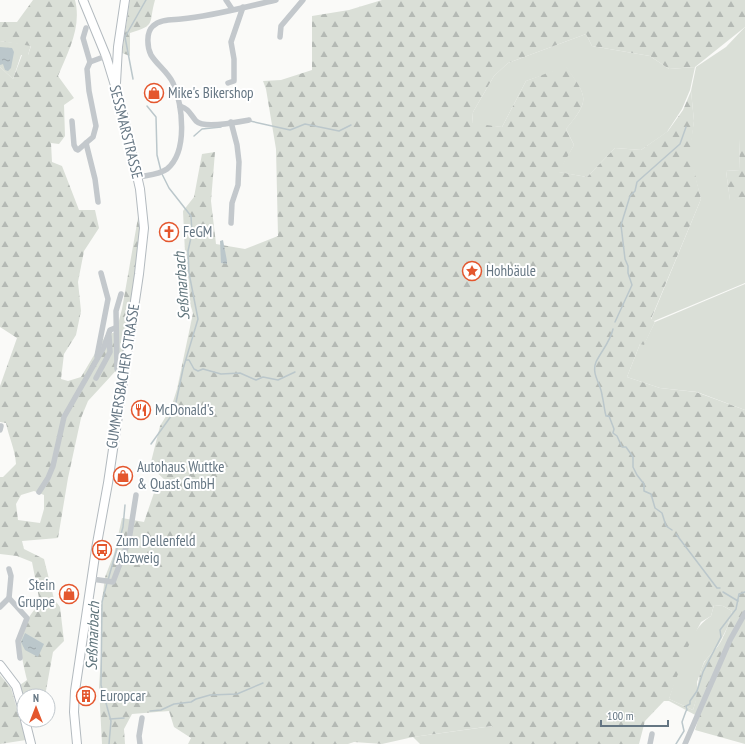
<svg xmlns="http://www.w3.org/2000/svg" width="745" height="744" viewBox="0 0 745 744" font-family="'PT Sans Narrow',sans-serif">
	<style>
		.green { fill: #dadfd7 }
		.forest { fill: url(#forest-firs); fill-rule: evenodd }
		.water { fill: url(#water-ripples) }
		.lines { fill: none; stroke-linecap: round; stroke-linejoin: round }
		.stream { stroke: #bbc7cb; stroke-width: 1.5 }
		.secondary-casing { stroke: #b3babf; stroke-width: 10 }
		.street { stroke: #c3c8cc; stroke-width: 5.5 }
		.secondary { stroke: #fff; stroke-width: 8 }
		.labels { text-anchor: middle; stroke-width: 4; stroke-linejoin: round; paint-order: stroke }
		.poi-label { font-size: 15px; fill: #657683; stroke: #fff; text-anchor: start }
		.street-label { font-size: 15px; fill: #657683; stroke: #fff }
		.water-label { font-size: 16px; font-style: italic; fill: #60757c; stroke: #fff }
	</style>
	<defs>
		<pattern id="forest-firs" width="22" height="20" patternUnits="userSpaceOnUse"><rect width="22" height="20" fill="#dadfd7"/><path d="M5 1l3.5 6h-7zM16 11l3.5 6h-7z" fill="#b4b9b4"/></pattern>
		<pattern id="water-ripples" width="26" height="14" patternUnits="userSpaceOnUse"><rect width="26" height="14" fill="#bbc7cb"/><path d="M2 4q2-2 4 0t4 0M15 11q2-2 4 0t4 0" fill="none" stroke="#9ca6aa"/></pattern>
	</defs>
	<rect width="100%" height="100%" fill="#fafaf8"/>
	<g class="green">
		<path d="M745 27V139H739L740 170 726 171 730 200 745 197V283L654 321 651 320 701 199 689 154 694 121 691 91 696 67 726 47Z"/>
		<path d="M586 34 592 46 650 56 669 69 695 67 690 90 682 109 667 132 641 150 615 148 587 177 558 172 574 145 566 129C591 99 587 97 566 67L526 81 502 127 472 124 473 112 494 76 508 63Z"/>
		<path d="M0 41 31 45 28 55H21L13 79 0 67Z"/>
		<path d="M745 284V410L697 392 660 388 627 377 640 344H644L655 322Z"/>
		<path d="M714 605 723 606 732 611 727 628 719 644 704 662 697 682 698 694 693 710 669 699C678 673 686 632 711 616Z"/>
		<path d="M493 726 492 744H420L413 737Z"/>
	</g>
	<g class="forest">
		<path d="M33 0H75C82 27 68 52 58 76L74 98 64 105 65 136 59 144 51 143 52 162 62 166 79 210H95L99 228 84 251 78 282 81 311 76 335 64 354 61 379 68 381 81 377 106 335 116 332 122 309 139 212 141 234 122 364 88 401 81 418 68 478 58 538 22 541 24 549 44 559 54 599 60 607 64 641 53 652 45 696H24V705L20 685 27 680C19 646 15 631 40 603L32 562 17 556 0 554V477H3L16 464C15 449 9 438 6 423L0 422V386L17 338 0 327V67L13 79 22 55H28L31 46 0 41V22H17ZM34 491 44 495V509L40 523 18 520 16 504 21 495Z"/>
		<path d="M130 0H155C148 24 157 25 130 33V56L122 53Z"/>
		<path d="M382 0H745V27L695 67 669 69 650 56 592 46 586 34 508 63 494 76 473 112 472 123 502 127 526 81 566 66C587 97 591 99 566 129L574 145 559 172 587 177 615 148 641 150 668 131 683 110 691 91 694 121 690 154 701 199 651 319 655 322 644 345 640 344 627 377 660 388 696 392 745 410V744L695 730 699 717 669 701H664L645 721 639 744H492V726L413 737 382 744 354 742 348 744H188L191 738 174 727 169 711 132 714 124 729 125 744H102L99 687 102 641 101 609 105 577 114 554 122 518 144 522 155 490 165 491 167 482 150 466 160 426 171 408 177 389 193 313 187 294 183 211 194 197 202 154 215 152 211 201 216 244 245 249 278 236 276 149 266 89 263 81 281 80 312 70V16L349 10ZM714 605 723 606 732 611C729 622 726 633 720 643 716 650 708 655 704 663 696 678 699 694 693 710L669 699 687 649 701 622 711 616Z"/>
		<path d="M739 139H745V197L730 201 726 171 740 170Z"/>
		<path d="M0 675 11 688 26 740 0 744Z"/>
	</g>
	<g class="water">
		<path d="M0 47 12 48 14 52 11 68 8 71 5 70 3 64 0 65Z"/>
		<path d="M223 240 227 261V264L221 263 220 241Z"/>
		<path d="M25 633 44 644 38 657 25 650 21 642Z"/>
	</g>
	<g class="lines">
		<g class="stream">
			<path d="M133 79 125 37 146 0"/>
			<path d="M147 106 156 117 157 155 161 171"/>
			<path d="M250 121 290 130 305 124 339 131 351 125"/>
			<path d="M194 136 202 129 221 127"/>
			<path d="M615 322 632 285 628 273V266L625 259 621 225 630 196 635 191 637 182 680 144 686 127"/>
			<path d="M613 329C610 342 602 350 596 362 591 374 601 384 602 395 604 403 604 409 606 416H609L614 429 613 433 617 436 622 447H626L633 457V467L637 475 644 484V491L651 494 655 508 662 513 666 526 672 530"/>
			<path d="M186 360H189L194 369 198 371 203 369 221 374 240 373 256 380 263 377 278 380 295 372"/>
			<path d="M151 444 174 412 183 369 198 319 189 273 188 251 192 233 191 216 169 188 162 174"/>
			<path d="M676 534 717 588H720"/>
			<path d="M108 580 123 527 125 505"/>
			<path d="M107 583 102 602 101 685 111 721 109 744"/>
			<path d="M723 592 738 601"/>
			<path d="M150 711 161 710 174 704 191 702 196 699 210 695 237 694 263 683"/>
			<path d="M110 719 124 718"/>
			<path d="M676 744 684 731 682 722 686 711 687 710 686 706 690 704V701L697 691 703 672 721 637 720 630 736 609 739 594 745 592"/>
		</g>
		<g class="secondary-casing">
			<g id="secondary">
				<path d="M116 83 118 47 125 0"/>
				<path d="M0 665 16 686 24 714"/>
				<path d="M25 720 31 744"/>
				<path d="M77 744 74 712 75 691 96 549 108 483 139 274 144 228 140 189 121 105 106 56 83 0"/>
			</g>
		</g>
		<g class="street">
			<path d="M226 0 232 9"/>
			<path d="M86 28 83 38 90 62 106 56"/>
			<path d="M280 37 281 26 303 0"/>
			<path d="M90 62 87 69 89 91 96 126 93 137 86 143 95 179 98 202"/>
			<path d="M228 83 234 81V59L231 42 243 7"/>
			<path d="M180 106C189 109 190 114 196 121 204 129 238 122 249 120"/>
			<path d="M72 121 74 145 76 149 78 150 86 143"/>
			<path d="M138 177C147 175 159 175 167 169 188 152 183 106 173 83 168 72 157 65 151 55 147 47 146 32 153 26 160 19 172 20 181 19 213 16 245 7 276 0"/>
			<path d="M231 223 232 203 238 185 239 162 237 145 231 122"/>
			<path d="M121 294 116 311 117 369 124 376"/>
			<path d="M97 356 108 299 101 273"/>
			<path d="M96 378 110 352 109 336"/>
			<path d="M0 430 1 426"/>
			<path d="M39 492 48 478 53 466 64 417 104 347 110 330 115 328"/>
			<path d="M9 569 11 576 9 598"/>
			<path d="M92 579 113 582 129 540 136 495"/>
			<path d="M0 607 9 598 27 618 18 641 20 658"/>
			<path d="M140 744 139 736 142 718"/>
			<path d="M650 744 652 734"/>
			<path d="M685 744 730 640 745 613"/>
		</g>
		<use href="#secondary" class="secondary"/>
	</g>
	<defs>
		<g id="shop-ring" transform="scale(1)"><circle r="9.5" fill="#fff" stroke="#e4572e" stroke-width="1.5"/><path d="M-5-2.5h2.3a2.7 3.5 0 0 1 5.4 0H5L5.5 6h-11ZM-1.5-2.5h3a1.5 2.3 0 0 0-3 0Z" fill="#e4572e"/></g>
		<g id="church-ring" transform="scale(1)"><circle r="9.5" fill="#fff" stroke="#e4572e" stroke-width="1.5"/><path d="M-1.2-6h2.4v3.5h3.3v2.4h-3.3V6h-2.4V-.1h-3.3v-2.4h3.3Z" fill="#e4572e"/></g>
		<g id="sight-ring" transform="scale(1)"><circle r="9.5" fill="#fff" stroke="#e4572e" stroke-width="1.5"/><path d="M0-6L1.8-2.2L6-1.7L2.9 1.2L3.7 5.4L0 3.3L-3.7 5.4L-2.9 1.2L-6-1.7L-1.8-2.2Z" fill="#e4572e"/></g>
		<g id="restaurant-ring" transform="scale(1)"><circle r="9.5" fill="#fff" stroke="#e4572e" stroke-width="1.5"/><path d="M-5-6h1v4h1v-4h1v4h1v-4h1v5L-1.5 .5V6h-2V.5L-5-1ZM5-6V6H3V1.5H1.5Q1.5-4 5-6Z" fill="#e4572e"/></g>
		<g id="bus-ring" transform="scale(1)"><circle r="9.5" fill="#fff" stroke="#e4572e" stroke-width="1.5"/><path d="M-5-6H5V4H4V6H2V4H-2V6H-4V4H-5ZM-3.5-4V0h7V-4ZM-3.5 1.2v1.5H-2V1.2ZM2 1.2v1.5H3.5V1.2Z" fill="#e4572e"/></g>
		<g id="building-ring" transform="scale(1)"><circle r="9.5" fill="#fff" stroke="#e4572e" stroke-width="1.5"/><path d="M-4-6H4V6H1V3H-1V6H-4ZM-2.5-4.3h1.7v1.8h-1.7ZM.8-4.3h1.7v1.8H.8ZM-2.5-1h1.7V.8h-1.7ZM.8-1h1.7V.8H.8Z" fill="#e4572e"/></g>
	</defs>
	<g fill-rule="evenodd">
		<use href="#shop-ring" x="154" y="93"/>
		<use href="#church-ring" x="169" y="232"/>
		<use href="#sight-ring" x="472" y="271"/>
		<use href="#restaurant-ring" x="141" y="410"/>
		<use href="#shop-ring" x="123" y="476"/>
		<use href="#bus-ring" x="102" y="550"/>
		<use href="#shop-ring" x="69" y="594"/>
		<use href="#building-ring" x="86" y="696"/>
	</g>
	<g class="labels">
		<g class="poi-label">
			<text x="168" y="98">Mike's Bikershop</text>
			<text x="183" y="237">FeGM</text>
			<text x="486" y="276">Hohbäule</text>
			<text x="155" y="415">McDonald's</text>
			<text x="137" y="472">Autohaus Wuttke<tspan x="137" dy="17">&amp; Quast GmbH</tspan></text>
			<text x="116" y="546">Zum Dellenfeld<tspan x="116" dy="17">Abzweig</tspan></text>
			<text x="55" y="590" text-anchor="end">Stein<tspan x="55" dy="17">Gruppe</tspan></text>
			<text x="100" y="701">Europcar</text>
		</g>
		<g class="street-label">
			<text transform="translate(126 132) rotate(76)" y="5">SESSMARSTRASSE</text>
			<text transform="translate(123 376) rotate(-81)" y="5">GUMMERSBACHER STRASSE</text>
		</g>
		<g class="water-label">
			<text transform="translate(181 286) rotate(-94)" y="6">Seßmarbach</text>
			<text transform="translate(92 636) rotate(-88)" y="6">Seßmarbach</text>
		</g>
	</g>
	<g transform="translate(36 708)"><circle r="19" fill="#ffffff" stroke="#c1c8cd"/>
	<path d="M0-3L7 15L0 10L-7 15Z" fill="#e4572e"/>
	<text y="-6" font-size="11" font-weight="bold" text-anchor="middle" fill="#657683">N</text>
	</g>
	<path d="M601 720v6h67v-6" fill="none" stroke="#657683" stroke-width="2"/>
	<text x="607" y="720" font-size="12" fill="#657683" stroke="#ffffff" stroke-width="3" paint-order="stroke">100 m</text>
</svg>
